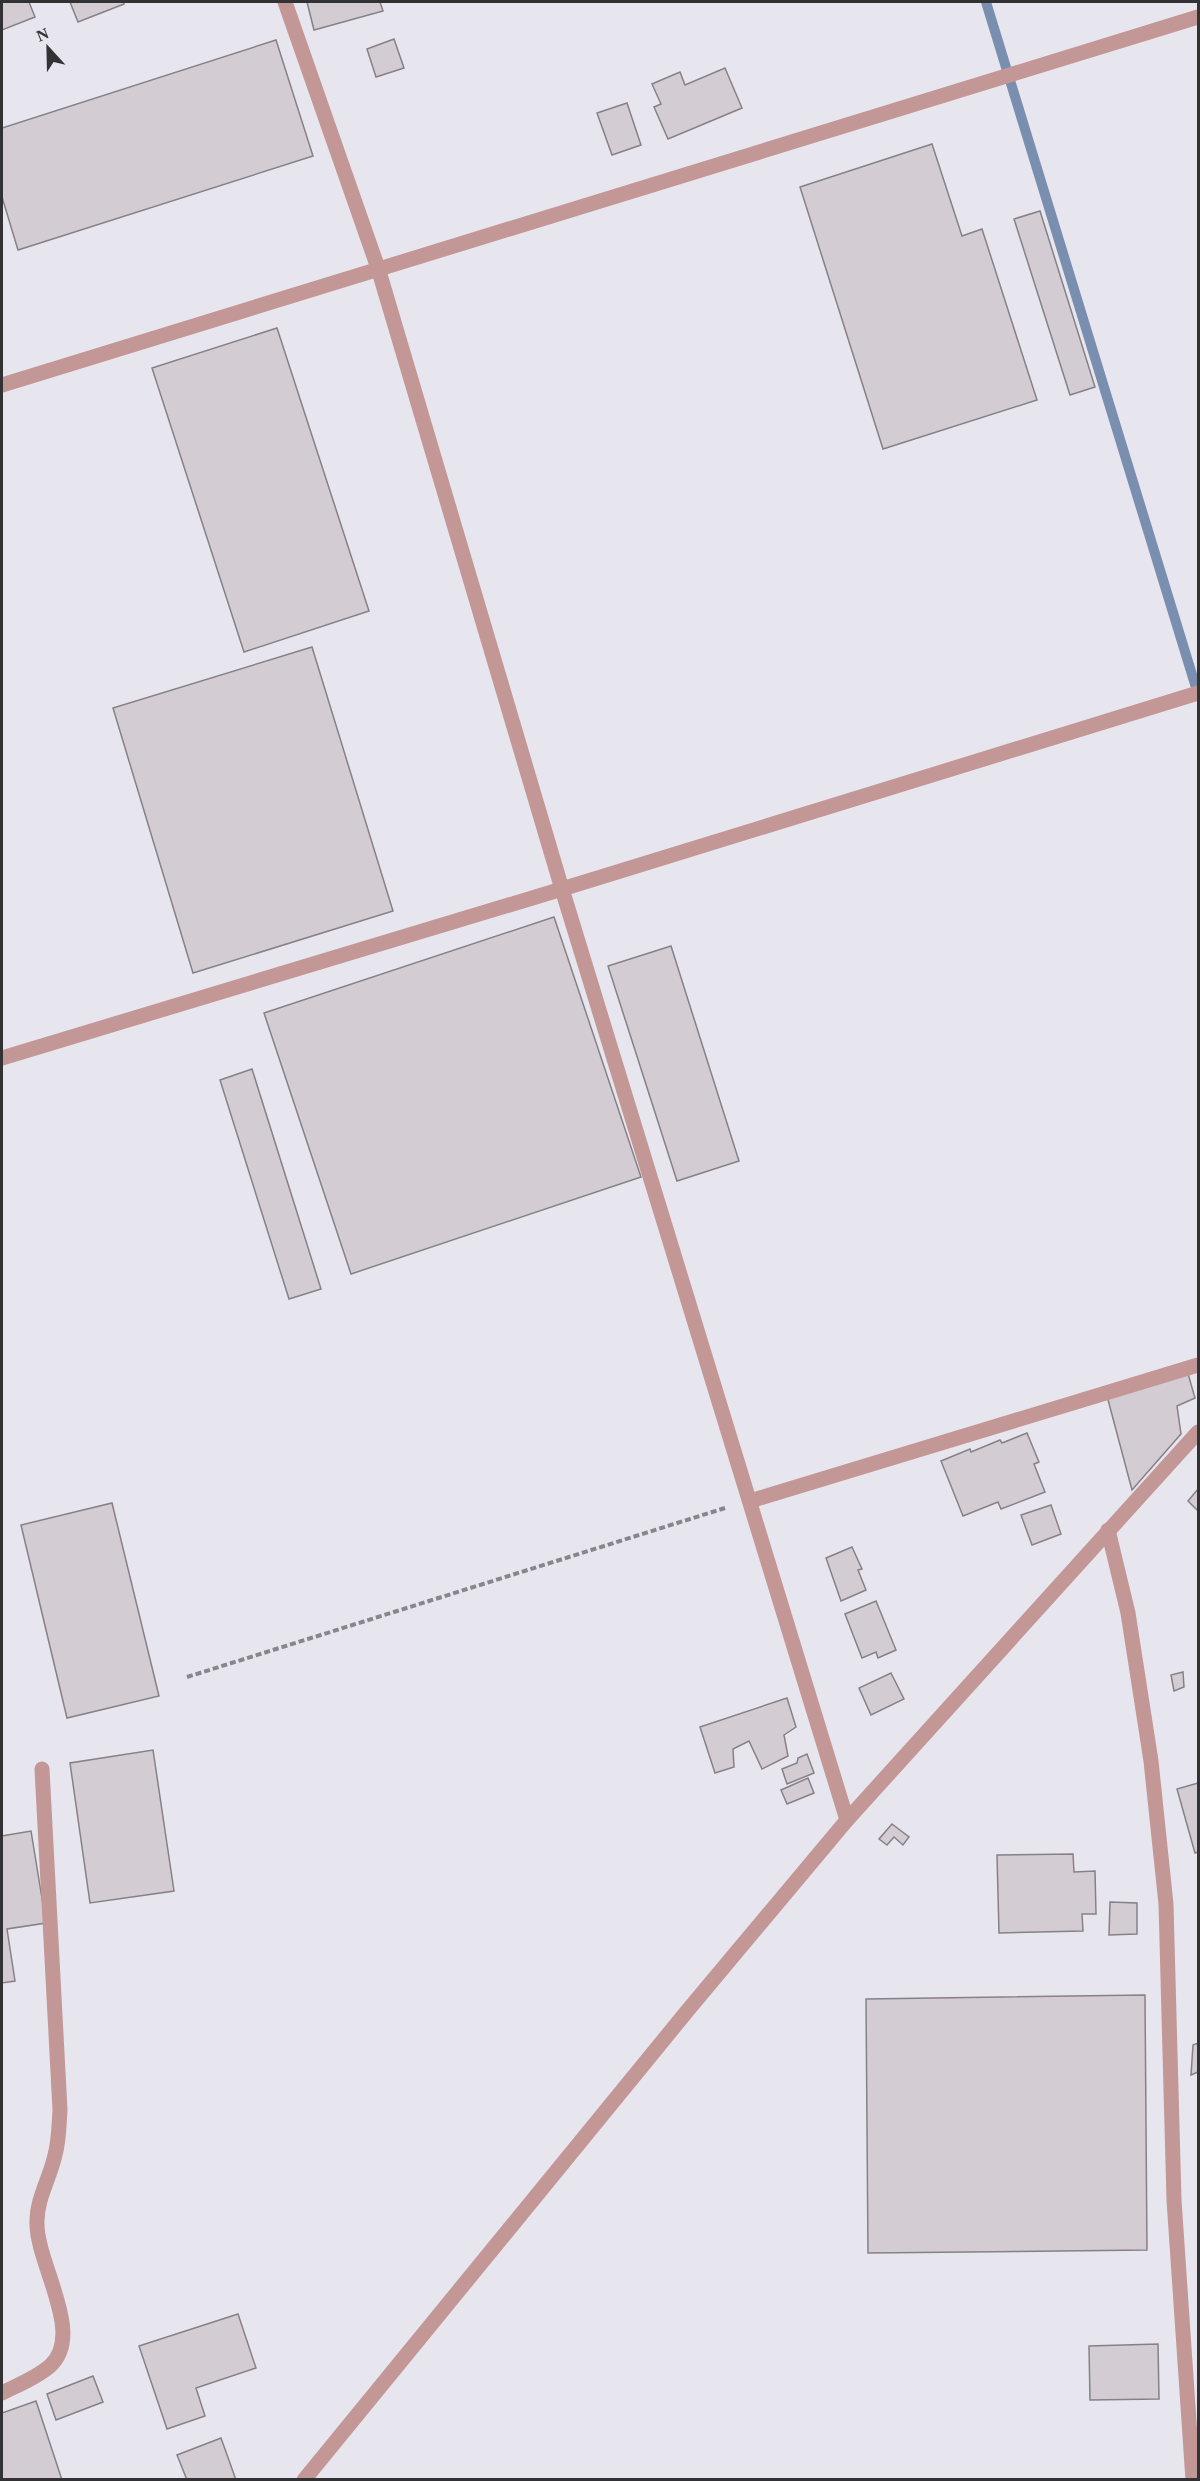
<svg xmlns="http://www.w3.org/2000/svg" width="1200" height="2481" viewBox="0 0 1200 2481" font-family="Georgia,serif">
	<style>
		.lines { fill: none; stroke-linecap: round; stroke-linejoin: round }
		.stream { stroke: #7a8eb0; stroke-width: 10 }
		.building { fill: #d3ccd2; stroke: #878187; stroke-width: 1.5 }
		.path { stroke: #86868b; stroke-width: 4; stroke-dasharray: 6 3; stroke-linecap: butt }
		.minor { stroke: #c39796; stroke-width: 15 }
	</style>
	<rect width="100%" height="100%" fill="#e7e6ee"/>
	<g class="lines">
		<path class="stream" d="M986 2 1198 694"/>
	</g>
	<g class="building">
		<path d="M2 2H29L35 17 2 30Z"/>
		<path d="M70 2H123L124 4 78 22Z"/>
		<path d="M307 2H380L383 11 314 30Z"/>
		<path d="M394 39 404 68 376 77 367 49Z"/>
		<path d="M276 40 313 156 18 250 2 197V128Z"/>
		<path d="M725 68 742 108 668 139 654 107 661 104 652 84 680 72 685 85Z"/>
		<path d="M627 103 641 145 612 155 597 113Z"/>
		<path d="M932 144 962 236 982 229 1037 400 883 449 800 187Z"/>
		<path d="M1040 211 1095 387 1070 395 1014 219Z"/>
		<path d="M277 328 369 611 244 652 152 368Z"/>
		<path d="M312 647 393 911 193 973 113 708Z"/>
		<path d="M554 917 641 1177 351 1274 264 1013Z"/>
		<path d="M671 946 739 1161 677 1181 608 966Z"/>
		<path d="M252 1069 321 1289 289 1299 220 1080Z"/>
		<path d="M1187 1370 1195 1398 1177 1406 1181 1434 1132 1490 1107 1396Z"/>
		<path d="M1027 1433 1039 1462 1034 1464 1045 1492 1001 1509 998 1502 963 1516 941 1461 970 1449 971 1452 1000 1440 1002 1443Z"/>
		<path d="M1198 1489V1511L1188 1501Z"/>
		<path d="M112 1503 159 1696 67 1718 21 1525Z"/>
		<path d="M1051 1505 1061 1534 1032 1545 1021 1515Z"/>
		<path d="M852 1547 862 1569 858 1570 866 1590 841 1601 826 1558Z"/>
		<path d="M876 1601 896 1650 878 1658 876 1652 862 1658 845 1614Z"/>
		<path d="M1183 1672 1184 1687 1174 1691 1171 1675Z"/>
		<path d="M891 1673 904 1699 871 1715 859 1688Z"/>
		<path d="M787 1698 796 1727 784 1735 788 1756 762 1769 749 1741 733 1749 734 1767 715 1773 700 1727Z"/>
		<path d="M153 1750 174 1891 90 1903 70 1763Z"/>
		<path d="M807 1754 814 1773 787 1784 782 1769 797 1763 798 1758Z"/>
		<path d="M808 1778 814 1793 787 1804 781 1790Z"/>
		<path d="M1198 1783V1852L1195 1853 1177 1789Z"/>
		<path d="M892 1824 909 1837 903 1845 894 1837 887 1845 879 1839Z"/>
		<path d="M31 1831 46 1923 7 1929 15 1981 2 1983V1836Z"/>
		<path d="M1073 1854 1074 1872 1095 1871 1096 1914H1082L1083 1931 999 1933 997 1855Z"/>
		<path d="M1110 1902 1137 1903V1934L1109 1935Z"/>
		<path d="M1145 1995 1147 2250 868 2253 866 1999Z"/>
		<path d="M1198 2043V2072L1191 2075 1193 2045Z"/>
		<path d="M238 2314 256 2368 196 2388 205 2416 167 2429 139 2346Z"/>
		<path d="M1158 2344 1159 2399 1090 2400 1089 2346Z"/>
		<path d="M93 2376 103 2402 56 2420 47 2394Z"/>
		<path d="M36 2401 62 2480H2V2413Z"/>
		<path d="M221 2438 236 2480H187L177 2455Z"/>
	</g>
	<g class="lines">
		<path class="path" d="M187 1677 725 1508"/>
		<g class="minor">
			<path d="M285 2 378 268 562 889 847 1820"/>
			<path d="M2 385 1198 17"/>
			<path d="M2 1058 562 889 1198 693"/>
			<path d="M750 1501 1198 1365"/>
			<path d="M1108 1530 1128 1613 1151 1761 1166 1904 1174 2200 1193 2480"/>
			<path d="M2 2393C18 2385 36 2378 50 2366 86 2334 35 2262 37 2221 37 2198 50 2178 55 2155 59 2141 59 2124 60 2110L42 1769"/>
			<path d="M304 2480 688 2010 847 1820 1198 1432"/>
		</g>
	</g>
	<rect width="1200" height="2481" fill="none" stroke="#323235" stroke-width="6"/>
	<g transform="translate(48 48) rotate(338)" stroke="#e7e6ee" stroke-width="4.5" paint-order="stroke">
	<path d="M0-4.5L10 22L0 15L-10 22Z" fill="#323235"/>
	<text y="-9" font-size="16" font-weight="bold" text-anchor="middle" fill="#323235">N</text>
	</g>
</svg>
